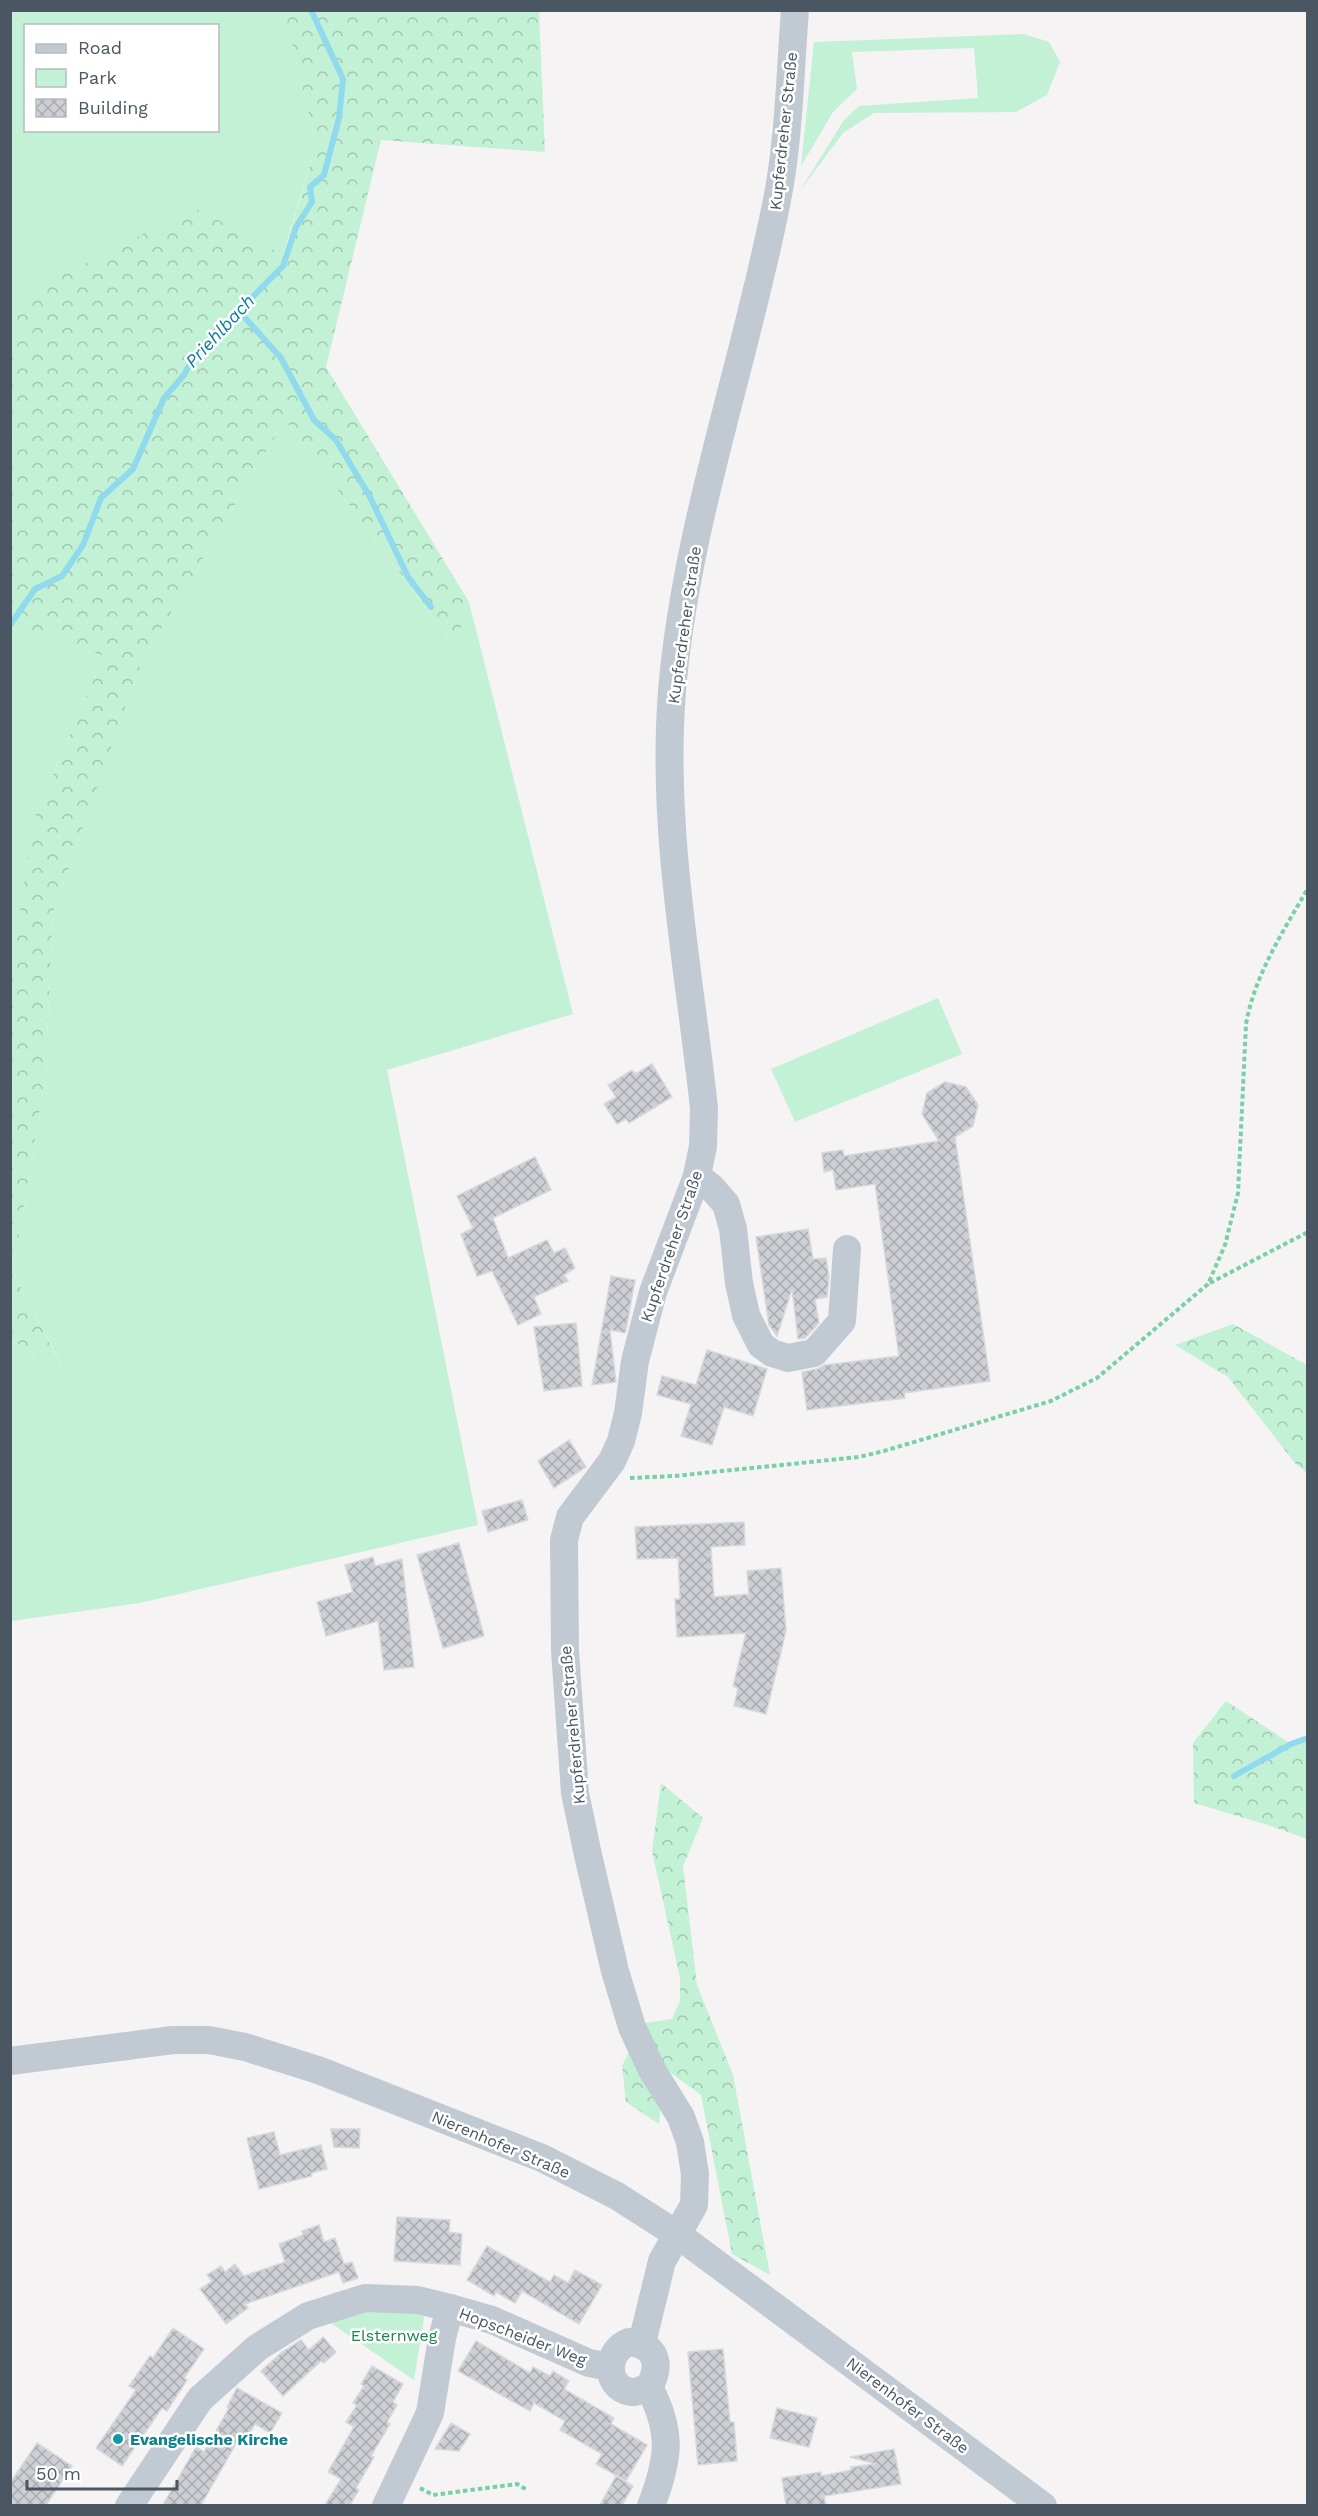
<svg xmlns="http://www.w3.org/2000/svg" width="1318" height="2516" viewBox="0 0 1318 2516" font-family="'Work Sans',sans-serif">
	<style>
		.green { fill: #c3f1d5; fill-rule: evenodd }
		.forest { fill: url(#forest-crowns) }
		.lines { fill: none; stroke-linecap: round; stroke-linejoin: round }
		.stream { stroke: #90daee; stroke-width: 6 }
		.building { fill: url(#building-cross-hatch); stroke: #d7d9de; stroke-width: 1.5 }
		.path { stroke: #7ad0a6; stroke-width: 4; stroke-dasharray: 4.5 3; stroke-linecap: butt }
		.minor { stroke: #c1cad2; stroke-width: 28 }
		.culture-dot { fill: #0f9aa8; stroke: #fff; stroke-width: 2 }
		.labels { text-anchor: middle; stroke-width: 5; stroke-linejoin: round; paint-order: stroke }
		.street-label { font-size: 16px; fill: #4a5661; stroke: #fff }
		.park-label { font-size: 16px; fill: #17864f; stroke: #fff }
		.culture-label { font-size: 16px; font-weight: bold; fill: #0d838f; stroke: #fff; text-anchor: start }
		.water-label { font-size: 18px; font-style: italic; fill: #0c7c9b; stroke: #fff }
	</style>
	<defs>
		<pattern id="forest-crowns" width="20" height="18" patternUnits="userSpaceOnUse" patternTransform="scale(1.5)"><rect width="20" height="18" fill="#c3f1d5"/><path d="M2 6a3 3 0 1 1 6 0M12 15a3 3 0 1 1 6 0" fill="none" stroke="#a0c6b0"/></pattern>
		<pattern id="building-cross-hatch" width="8" height="8" patternUnits="userSpaceOnUse" patternTransform="scale(1.5)"><rect width="8" height="8" fill="#cdcfd5"/><path d="M0 0l8 8M0 8l8-8" fill="none" stroke="#a8abb0"/></pattern>
	</defs>
	<rect width="100%" height="100%" fill="#f5f3f3"/>
	<g class="green">
		<path d="M11 11H284L316 144 283 255 11 352ZM26 26H218V130H26Z"/>
		<path d="M1024 34 1049 42 1060 62 1047 95 1016 112 874 113 843 133 799 192 844 120 859 106 978 98 974 48 852 52 857 89 833 112 801 166 814 42Z"/>
		<path d="M285 420 454 645 469 602 573 1014 387 1070 478 1525 140 1603 11 1621 10 1341 61 1364 13 1272 45 1078 53 913 141 663Z"/>
		<path d="M11 622 104 656 31 826 11 990Z"/>
		<path d="M938 998 962 1054 795 1122 771 1069Z"/>
		<path d="M368 2307 425 2312 414 2380 328 2321Z"/>
	</g>
	<g class="forest">
		<path d="M284 11H539L545 152 381 140 326 367 469 602 455 646 285 420 141 663 53 913 45 1078 13 1272 61 1365 11 1341 10 990 31 826 104 656 11 622 10 352 22 295 195 208 284 255 316 144Z"/>
		<path d="M1233 1324 1307 1365V1473L1295 1463 1228 1377 1175 1345Z"/>
		<path d="M1226 1701 1291 1744 1307 1738V1839L1268 1825 1194 1803 1193 1743Z"/>
		<path d="M661 1783 703 1818 683 1866 697 1985 733 2075 770 2275 732 2254 701 2095 664 2068 659 2124 626 2102 622 2066 644 2023 672 2019 680 2001V1978L652 1851Z"/>
	</g>
	<g class="lines">
		<g class="stream">
			<path d="M240 312 281 358 314 420 336 440 370 497 408 577 431 607"/>
			<path d="M10 625 35 589 62 576 83 545 101 498 133 469 164 398 184 375 193 358 283 266 296 227 312 202 310 187 324 175 339 118 343 79 311 10"/>
			<path d="M1234 1776 1291 1744 1308 1738"/>
		</g>
	</g>
	<g class="building">
		<path d="M652 1064 672 1097 629 1123 626 1119 617 1124 604 1104 616 1097 608 1085 632 1070 635 1074Z"/>
		<path d="M945 1082 966 1087 978 1105 973 1126 955 1137 990 1381 904 1393 905 1398 807 1410 802 1372 817 1369 825 1365 899 1356 875 1184 836 1190 833 1170 824 1172 822 1153 843 1150 844 1156 939 1141 922 1114 927 1093Z"/>
		<path d="M535 1157 551 1190 493 1218 508 1258 547 1240 554 1253 565 1248 575 1268 564 1275 568 1281 534 1297 541 1314 518 1325 492 1271 477 1276 461 1234 473 1228 457 1196Z"/>
		<path d="M808 1229 813 1259 826 1258 829 1277 827 1297 815 1299 819 1323 805 1338 798 1339 792 1289 777 1336 769 1325 756 1237Z"/>
		<path d="M611 1276 635 1280 626 1330 625 1333 610 1330 616 1382 592 1385Z"/>
		<path d="M576 1323 582 1386 544 1391 534 1327Z"/>
		<path d="M707 1350 767 1369 753 1416 724 1407 712 1445 681 1436 691 1404 657 1395 662 1376 696 1385Z"/>
		<path d="M569 1440 586 1467 554 1488 538 1461Z"/>
		<path d="M522 1500 528 1520 488 1532 482 1511Z"/>
		<path d="M744 1522 745 1545 711 1547 714 1597 749 1594 747 1571 781 1568 786 1631 766 1714 734 1706 738 1688 733 1686 746 1633 677 1637 675 1599H680L678 1558 637 1559 635 1527Z"/>
		<path d="M459 1543 484 1636 443 1648 417 1555Z"/>
		<path d="M373 1557 375 1566 402 1559 414 1667 384 1670 378 1621 326 1636 317 1602 353 1592 345 1565Z"/>
		<path d="M331 2129H360L359 2148 334 2147Z"/>
		<path d="M274 2132 280 2155 321 2145 327 2169 311 2173 312 2176 259 2189 247 2138Z"/>
		<path d="M397 2217 450 2220 449 2232 462 2234 460 2265 394 2261Z"/>
		<path d="M319 2225 324 2242 335 2238 344 2264 352 2262 358 2278 343 2283 339 2272 245 2304 248 2308 226 2324 200 2289 212 2281 207 2275 221 2266 225 2272 235 2264 244 2276 285 2262 279 2244 303 2235 302 2231Z"/>
		<path d="M487 2246 550 2282 554 2275 568 2283 575 2270 602 2285 579 2324 522 2291 515 2303 496 2292 494 2296 467 2280Z"/>
		<path d="M173 2328 204 2349 184 2378 187 2380 167 2411 162 2408 122 2466 96 2448 136 2390 129 2386 150 2356 153 2358Z"/>
		<path d="M323 2337 336 2352 324 2363 321 2361 283 2396 261 2371 282 2352 301 2340 309 2350Z"/>
		<path d="M476 2341 530 2373 533 2367 550 2376 553 2371 569 2381 564 2389 614 2418 611 2424 647 2445 626 2481 596 2464 602 2454 560 2430 565 2421 534 2403 530 2411 458 2371Z"/>
		<path d="M723 2349 730 2422H734L737 2461 698 2465 688 2352Z"/>
		<path d="M372 2366 403 2384 393 2402 397 2405 387 2422 390 2424 371 2456 374 2457 356 2488 359 2490 350 2505H325L341 2479 328 2472 354 2427 346 2422 357 2405 353 2403 364 2386 361 2384Z"/>
		<path d="M237 2388 282 2413 270 2433 255 2424 243 2446 237 2442 201 2505H163L196 2447 204 2452 229 2408 227 2407Z"/>
		<path d="M777 2408 817 2418 809 2447 770 2438Z"/>
		<path d="M451 2423 470 2434 459 2451 435 2449Z"/>
		<path d="M37 2443 72 2466 46 2505H10V2483Z"/>
		<path d="M894 2449 901 2484 824 2496 826 2505H786L782 2478 821 2472V2476L851 2470V2467L876 2464 850 2457Z"/>
		<path d="M616 2476 633 2486 622 2505H600Z"/>
	</g>
	<g class="lines">
		<g class="path">
			<path d="M1210 1283 1308 1232"/>
			<path d="M630 1478 674 1476 859 1457 884 1451 1051 1401 1097 1378 1208 1284 1225 1245 1238 1193 1246 1024C1255 974 1283 932 1308 888"/>
			<path d="M420 2488 433 2495 517 2484 527 2490"/>
		</g>
		<g class="minor">
			<path d="M697 1176 711 1187 726 1204 733 1229 739 1283 746 1315 761 1345 772 1353 788 1358 814 1353 842 1321 847 1249"/>
			<path d="M10 2061 173 2040H209L245 2047 318 2070 542 2158 617 2196 678 2235 1043 2506"/>
			<path d="M629 2342C656 2345 662 2364 649 2387 643 2389 636 2393 631 2392 603 2387 606 2350 629 2342Z"/>
			<path d="M642 2343 662 2261 694 2205 695 2174 690 2142 681 2117 652 2070 632 2027 615 1971 588 1855 575 1793 565 1651 564 1540 570 1517 612 1461 621 1441 628 1413 635 1361 653 1292 697 1176 703 1146 704 1108C689 969 661 831 672 691 686 525 744 367 776 205 789 143 790 74 795 10"/>
			<path d="M649 2387C673 2433 669 2459 651 2506"/>
			<path d="M129 2506 200 2399 257 2348 308 2316 365 2298 418 2300 450 2308 492 2320 589 2363 610 2367"/>
			<path d="M386 2506 430 2413 442 2338 450 2308"/>
		</g>
	</g>
	<circle class="culture-dot" cx="118" cy="2439" r="6"/>
	<g class="labels">
		<g class="street-label">
			<text transform="translate(783 131) rotate(-84)" y="6">Kupferdreher Straße</text>
			<text transform="translate(684 625) rotate(-82)" y="6">Kupferdreher Straße</text>
			<text transform="translate(671 1246) rotate(-71)" y="6">Kupferdreher Straße</text>
			<text transform="translate(572 1725) rotate(-95)" y="6">Kupferdreher Straße</text>
			<text transform="translate(501 2144) rotate(23)" y="6">Nierenhofer Straße</text>
			<text transform="translate(523 2336) rotate(21)" y="6">Hopscheider Weg</text>
			<text transform="translate(908 2405) rotate(37)" y="6">Nierenhofer Straße</text>
		</g>
		<g class="park-label">
			<text x="394" y="2341">Elsternweg</text>
		</g>
		<g class="culture-label">
			<text x="130" y="2445">Evangelische Kirche</text>
		</g>
		<g class="water-label">
			<text transform="translate(220 331) rotate(-47)" y="6">Priehlbach</text>
		</g>
	</g>
	<rect width="1318" height="2516" fill="none" stroke="#4a5661" stroke-width="24"/>
	<rect x="24" y="24" width="195" height="108" fill="#ffffff" stroke="#b7bbc0" stroke-width="1.5"/>
	<rect x="36" y="44" width="30" height="9" fill="#c1cad2" stroke="#b7bbc0" stroke-width="1.5"/>
	<text x="78" y="54" font-size="18" fill="#4a5661">Road</text>
	<rect x="36" y="69" width="30" height="18" fill="#c3f1d5" stroke="#b7bbc0" stroke-width="1.5"/>
	<text x="78" y="84" font-size="18" fill="#4a5661">Park</text>
	<rect x="36" y="99" width="30" height="18" fill="url(#building-cross-hatch)" stroke="#b7bbc0" stroke-width="1.5"/>
	<text x="78" y="114" font-size="18" fill="#4a5661">Building</text>
	<path d="M27 2480v9h150v-9" fill="none" stroke="#4a5661" stroke-width="3"/>
	<text x="36" y="2480" font-size="18" fill="#4a5661" stroke="#ffffff" stroke-width="4.5" paint-order="stroke">50 m</text>
</svg>
